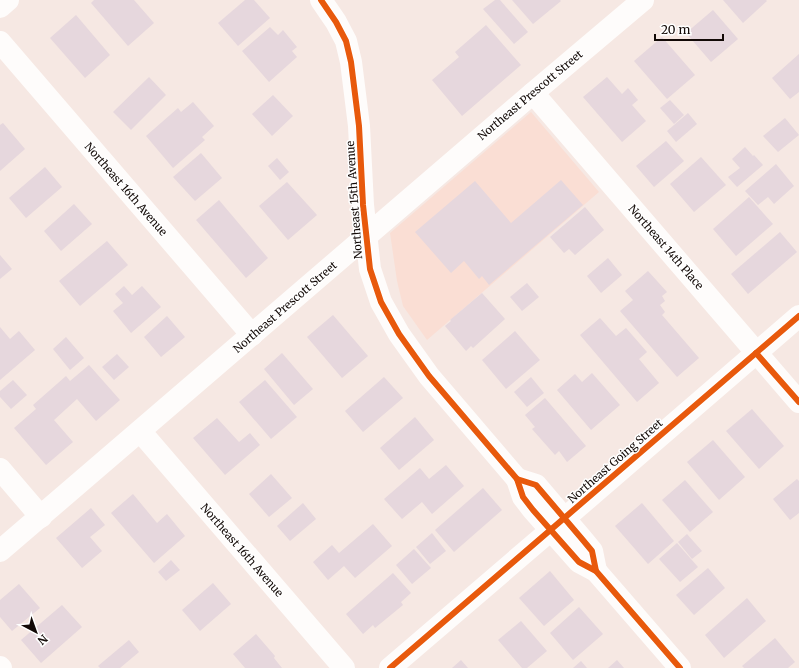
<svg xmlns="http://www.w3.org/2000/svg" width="799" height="668" viewBox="0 0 799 668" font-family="Merriweather,serif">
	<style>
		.built { fill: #faded4 }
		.building { fill: #e6d7dd }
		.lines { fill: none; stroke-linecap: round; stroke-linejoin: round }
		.minor { stroke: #fefcfb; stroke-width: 22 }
		.tertiary { stroke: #fefcfb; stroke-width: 22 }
		.cycleway-casing { stroke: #fff; stroke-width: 8 }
		.cycleway { stroke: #e8590c; stroke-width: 6 }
		.labels { text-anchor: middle; stroke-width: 3; stroke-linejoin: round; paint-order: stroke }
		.street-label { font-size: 11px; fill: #120906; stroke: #fff }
	</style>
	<rect width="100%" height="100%" fill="#f6e8e3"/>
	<path class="built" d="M531 112 599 192 427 340 403 306 397 281 390 233Z"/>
	<g class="building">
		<path d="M94 0H134L154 23 128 46 91 3Z"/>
		<path d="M245 0H254L270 18 238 46 218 23Z"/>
		<path d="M495 0H500L528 32 514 44 483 9Z"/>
		<path d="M512 0H560L561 1 533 24Z"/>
		<path d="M723 0H766L767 1 743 23Z"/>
		<path d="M713 10 738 39 711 62 686 33Z"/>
		<path d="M76 15 110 55 85 78 50 38Z"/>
		<path d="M486 25 521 65 462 116 432 80 459 57 455 52Z"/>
		<path d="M270 27 278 35 283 30 297 47 292 51 297 57 269 82 242 51Z"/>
		<path d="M662 37 695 75 667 99 634 61Z"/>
		<path d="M799 54V92L790 99 772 78Z"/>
		<path d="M149 77 166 95 131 130 113 112Z"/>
		<path d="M607 77 622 94 628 88 638 100 632 105 646 121 622 142 583 97Z"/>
		<path d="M273 95 293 116 272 136 252 114Z"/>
		<path d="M670 100 684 115 674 124 660 108Z"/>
		<path d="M193 102 214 126 202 137 205 140 173 168 146 136 178 108 181 112Z"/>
		<path d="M688 113 697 124 676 142 667 131Z"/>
		<path d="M785 118 799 135 778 152 763 136Z"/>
		<path d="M3 123 25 149 0 171V125Z"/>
		<path d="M666 141 684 161 654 187 636 166Z"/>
		<path d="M745 147 753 156 754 155 763 165 737 187 728 177 740 168 732 159Z"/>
		<path d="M201 153 222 178 195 201 173 177Z"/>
		<path d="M701 157 726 185 694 212 670 184Z"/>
		<path d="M277 158 289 172 280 180 268 166Z"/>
		<path d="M776 164 794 186 774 204 768 197 758 205 745 191Z"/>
		<path d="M45 167 62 187 26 218 9 198Z"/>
		<path d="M561 180 583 205 489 285 482 276 479 279 464 261 451 273 415 232 475 181 511 223Z"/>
		<path d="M287 182 317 215 288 240 259 206Z"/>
		<path d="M749 197 773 224 736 256 713 229Z"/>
		<path d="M219 200 268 258 246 278 196 220Z"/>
		<path d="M74 204 92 224 61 251 44 231Z"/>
		<path d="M585 207 604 230 575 255 569 249 564 253 550 237Z"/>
		<path d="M780 232 797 252 748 294 731 274Z"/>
		<path d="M107 241 128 265 80 306 59 281Z"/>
		<path d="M0 255 12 269 0 279Z"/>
		<path d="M608 258 622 275 601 293 587 276Z"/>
		<path d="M648 271 667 292 662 296 665 301 660 305 665 312 662 315 699 358 677 377 620 311 633 300 625 291Z"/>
		<path d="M527 283 539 297 522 311 510 297Z"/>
		<path d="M124 286 132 295 142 286 161 307 131 333 113 311 123 303 115 294Z"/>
		<path d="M482 293 505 319 473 348 471 346 466 351 445 326 451 321 450 320Z"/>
		<path d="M333 315 368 356 342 378 307 337Z"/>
		<path d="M167 316 185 337 161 357 144 337Z"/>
		<path d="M600 318 616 336 626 328 647 352 639 359 659 383 637 402 580 335Z"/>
		<path d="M0 327 10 339 19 331 35 350 0 380Z"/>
		<path d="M515 331 540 360 506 389 482 360Z"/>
		<path d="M66 337 84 358 70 370 53 349Z"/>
		<path d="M282 353 313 389 294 405 264 369Z"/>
		<path d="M117 354 129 367 114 380 102 367Z"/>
		<path d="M89 365 120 400 96 421 77 399 54 420 73 442 46 465 14 428 36 409 33 405 66 376 70 381Z"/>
		<path d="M592 373 620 405 591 430 557 390 575 374 582 382Z"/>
		<path d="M384 377 403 398 363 432 345 411Z"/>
		<path d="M531 377 544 393 527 407 514 392Z"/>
		<path d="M13 380 27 395 11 409 0 397V391Z"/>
		<path d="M265 380 297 417 271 439 239 402Z"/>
		<path d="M545 398 586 446 567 462 559 451 555 455 532 429 535 427 525 415Z"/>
		<path d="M752 409 784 446 759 469 726 431Z"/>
		<path d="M415 417 434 440 399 470 380 448Z"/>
		<path d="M217 418 239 442 250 433 260 445 225 475 193 438Z"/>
		<path d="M713 440 745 477 719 500 687 462Z"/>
		<path d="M446 465 464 486 432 514 422 502 402 519 384 499 420 468 429 479Z"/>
		<path d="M271 474 292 498 269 517 249 494Z"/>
		<path d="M797 479 799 481V513L790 520 773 499Z"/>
		<path d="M685 480 713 512 690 532 662 500Z"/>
		<path d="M483 488 502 510 454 552 435 530Z"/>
		<path d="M133 494 157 523 167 514 185 536 154 563 111 513Z"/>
		<path d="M303 503 316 519 290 541 277 526Z"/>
		<path d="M642 503 674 541 648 564 615 526Z"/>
		<path d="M91 508 105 525 90 537 102 551 82 568 56 538Z"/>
		<path d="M373 524 392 546 355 578 344 566 328 580 313 562 332 545 339 553Z"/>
		<path d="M432 533 446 551 430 564 416 547Z"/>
		<path d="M687 534 702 551 692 559 678 542Z"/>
		<path d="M677 543 698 567 680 582 659 559Z"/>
		<path d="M414 549 431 568 412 584 396 565Z"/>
		<path d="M171 560 180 570 166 581 158 572Z"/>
		<path d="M708 568 725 588 694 615 676 595Z"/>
		<path d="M550 571 574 600 544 626 519 598Z"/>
		<path d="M393 573 411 593 401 602 403 605 375 628 373 625 363 634 346 614Z"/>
		<path d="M213 583 231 604 200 631 182 610Z"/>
		<path d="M19 584 40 608 12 631 0 617V600Z"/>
		<path d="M747 598 766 621 724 658 705 635Z"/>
		<path d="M62 605 82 627 41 663 21 640Z"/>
		<path d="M579 607 603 634 573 660 550 633Z"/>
		<path d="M521 621 547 651 527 668H522L498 640Z"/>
		<path d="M256 634 275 656 274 658 282 668H245L233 654Z"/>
		<path d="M775 638 795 662 788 668H744L742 666Z"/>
		<path d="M129 640 139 652 120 668H100L98 666Z"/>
		<path d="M461 660 468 668H452Z"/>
		<path d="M617 660 624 668H608Z"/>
		<path d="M581 661 587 668H573Z"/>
	</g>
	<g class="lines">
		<g class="minor">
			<path d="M0 7 8 0"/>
			<path d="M0 42 252 335"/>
			<path d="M533 93 799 402"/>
			<path d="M140 431 344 668"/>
			<path d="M0 469 41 517"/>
			<path d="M565 518 799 316"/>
			<path d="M0 667 1 668"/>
			<path d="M390 668 551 530"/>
		</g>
		<g class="tertiary">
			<path d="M321 0 336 22 346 41 351 62 359 126 363 205 370 269 381 302 399 334 429 376 517 479 523 497 533 510 579 562 596 571 680 668"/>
			<path d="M517 479 536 485 582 539 592 551 596 571"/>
			<path d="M0 551 533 93 643 0"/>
		</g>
		<g class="cycleway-casing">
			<g id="cycleway">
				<path d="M321 0 336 22 346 41 351 62 359 126 363 205 370 269 381 302 399 334 429 376 517 479 523 497 533 510 579 562 596 571 680 668"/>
				<path d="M756 353 799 402"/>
				<path d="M517 479 536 485 582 539 592 551 596 571"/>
				<path d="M390 668 799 316"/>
			</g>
		</g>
		<use href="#cycleway" class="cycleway"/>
	</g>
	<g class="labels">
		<g class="street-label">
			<text transform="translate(530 95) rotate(-40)" y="4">Northeast Prescott Street</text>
			<text transform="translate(126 189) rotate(49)" y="4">Northeast 16th Avenue</text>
			<text transform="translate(354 200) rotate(-94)" y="4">Northeast 15th Avenue</text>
			<text transform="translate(666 247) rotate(49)" y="4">Northeast 14th Place</text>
			<text transform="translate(285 307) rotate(-41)" y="4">Northeast Prescott Street</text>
			<text transform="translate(615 461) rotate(-41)" y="4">Northeast Going Street</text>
			<text transform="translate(242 550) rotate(49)" y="4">Northeast 16th Avenue</text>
		</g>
	</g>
	<g transform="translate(36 632) rotate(139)" stroke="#ffffff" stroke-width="3" paint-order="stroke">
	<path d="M0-3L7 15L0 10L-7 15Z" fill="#120906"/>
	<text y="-6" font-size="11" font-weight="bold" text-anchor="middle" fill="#120906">N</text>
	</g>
	<path d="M655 34v6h68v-6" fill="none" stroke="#120906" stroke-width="2"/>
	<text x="661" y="34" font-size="12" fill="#120906" stroke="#ffffff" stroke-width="3" paint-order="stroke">20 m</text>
</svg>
